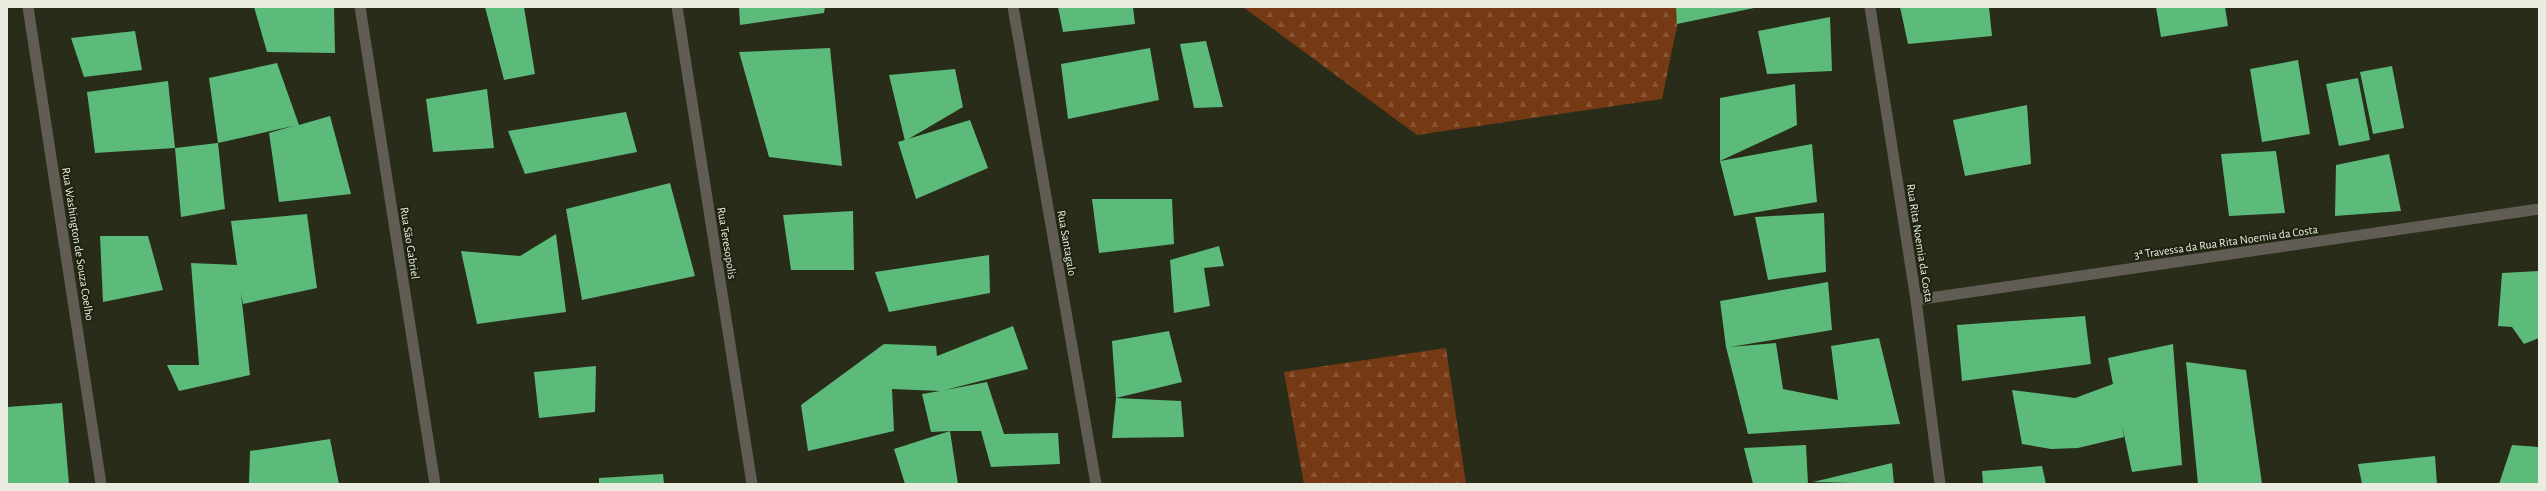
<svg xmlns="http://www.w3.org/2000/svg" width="2546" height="491" viewBox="0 0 2546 491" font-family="'Alegreya Sans',sans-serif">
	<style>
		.forest { fill: url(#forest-firs) }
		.building { fill: #5cba7b }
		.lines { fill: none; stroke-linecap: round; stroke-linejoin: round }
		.minor { stroke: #625d54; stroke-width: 11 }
		.labels { text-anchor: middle; stroke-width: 4; stroke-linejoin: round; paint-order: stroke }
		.street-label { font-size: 12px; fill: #e9ecdf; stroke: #1e220f }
	</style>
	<defs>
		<pattern id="forest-firs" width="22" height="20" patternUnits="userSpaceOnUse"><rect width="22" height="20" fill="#753913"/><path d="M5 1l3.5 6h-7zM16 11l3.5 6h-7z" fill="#895635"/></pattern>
	</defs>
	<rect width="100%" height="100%" fill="#282c19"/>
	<g class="forest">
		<path d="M1243 7H1681L1662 99 1417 135Z"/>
		<path d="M1446 348 1466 484H1304L1284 372Z"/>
	</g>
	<g class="building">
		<path d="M254 7H334L335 53 267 52Z"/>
		<path d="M485 7H524L535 74 504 80Z"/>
		<path d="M739 7H825L824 13 740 25Z"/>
		<path d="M1058 7H1133L1135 24 1063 32Z"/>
		<path d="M1676 7H1754V8L1677 24Z"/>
		<path d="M1900 7H1989L1992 36 1908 44Z"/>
		<path d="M2156 7H2225L2228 26 2161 37Z"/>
		<path d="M1830 17 1832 71 1767 74 1758 31Z"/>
		<path d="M135 31 142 70 84 77 71 38Z"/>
		<path d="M1206 41 1223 107 1194 108 1180 44Z"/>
		<path d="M830 48 842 166 769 157 739 52Z"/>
		<path d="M1150 48 1159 100 1068 119 1061 64Z"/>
		<path d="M2298 60 2310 134 2262 142 2250 69Z"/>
		<path d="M277 63 299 125 330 116 351 194 279 202 269 133 293 126 218 143 209 78Z"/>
		<path d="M2392 66 2404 128 2373 134 2360 72Z"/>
		<path d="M955 69 963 107 905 141 889 75Z"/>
		<path d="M2358 78 2370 140 2339 146 2326 84Z"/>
		<path d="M168 81 175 148 95 153 87 92Z"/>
		<path d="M1795 84 1797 125 1720 161V98Z"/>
		<path d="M487 89 494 148 433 152 426 99Z"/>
		<path d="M2027 105 2031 164 1965 176 1953 120Z"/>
		<path d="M626 112 637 152 525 174 508 131Z"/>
		<path d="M970 120 988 168 916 199 898 142Z"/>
		<path d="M218 143 225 209 181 217 175 148Z"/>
		<path d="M1812 144 1817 202 1734 216 1720 161Z"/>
		<path d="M2276 151 2285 213 2229 216 2221 154Z"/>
		<path d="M2389 154 2401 211 2335 216 2336 165Z"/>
		<path d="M670 183 695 276 582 300 566 209Z"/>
		<path d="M1092 199H1172L1174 244 1099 253Z"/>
		<path d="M853 211 854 270H791L783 215Z"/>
		<path d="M1824 213 1826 272 1768 280 1755 217Z"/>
		<path d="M307 214 317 288 243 304 241 293 250 375 179 391 167 365H199L191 263 237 265 231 221Z"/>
		<path d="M556 234 566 312 477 324 461 251 520 256Z"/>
		<path d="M100 236H148L163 290 103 302Z"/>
		<path d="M1219 246 1224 266 1204 268 1210 306 1174 313 1170 260Z"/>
		<path d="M989 255 990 293 889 312 875 272Z"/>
		<path d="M2539 271V338L2524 344 2512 327 2498 326 2502 273Z"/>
		<path d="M1828 282 1832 330 1730 347 1776 343 1783 389 1838 400 1831 346 1879 338 1900 424 1748 434 1726 347 1720 301Z"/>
		<path d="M2085 316 2091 364 1962 381 1957 325Z"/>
		<path d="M1013 326 1028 369 945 390 987 382 1004 434 1058 433 1060 464 991 467 981 431H950L958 484H905L894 449 950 431 931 432 922 394 940 391 892 389 894 431 808 451 801 405 884 344 936 346 937 356Z"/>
		<path d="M1169 331 1182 382 1116 398 1112 341Z"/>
		<path d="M2173 344 2182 465 2132 472 2122 425 2124 437 2078 448 2051 449 2022 444 2012 390 2075 398 2113 384 2108 358Z"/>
		<path d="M2186 362 2246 370 2262 484H2198Z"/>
		<path d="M596 366 595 412 539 418 534 372Z"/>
		<path d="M1116 398 1181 401 1184 437 1112 438Z"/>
		<path d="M62 403 69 484H7V407Z"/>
		<path d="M330 439 339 484H249L250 451Z"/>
		<path d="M1806 445 1808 484H1753L1744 448Z"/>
		<path d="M2512 445 2539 447V484H2499Z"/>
		<path d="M2435 456 2437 484H2362L2358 464Z"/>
		<path d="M1892 463 1894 484 1813 482Z"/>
		<path d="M2042 466 2046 484H1983L1982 471Z"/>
		<path d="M663 474 664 484H599V478Z"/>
	</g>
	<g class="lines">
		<g class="minor">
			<path d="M28 7 101 484"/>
			<path d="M360 7 435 484"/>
			<path d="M677 7 752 484"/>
			<path d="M1013 7 1096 484"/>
			<path d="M1870 7 1916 300 1940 484"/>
			<path d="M1916 300 2539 209"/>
		</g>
	</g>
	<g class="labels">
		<g class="street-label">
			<text transform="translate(2226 242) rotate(-8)" y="4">3ª Travessa da Rua Rita Noemia da Costa</text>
			<text transform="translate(410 243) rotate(81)" y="4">Rua São Gabriel</text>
			<text transform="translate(727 243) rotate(81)" y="4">Rua Teresopolis</text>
			<text transform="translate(1067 243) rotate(80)" y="4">Rua Santagalo</text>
			<text transform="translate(1920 243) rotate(81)" y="4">Rua Rita Noemia da Costa</text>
			<text transform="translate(78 244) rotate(81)" y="4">Rua Washington de Souza Coelho</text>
		</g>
	</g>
	<rect width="2546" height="491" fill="none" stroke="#e9ecdf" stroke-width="16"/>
</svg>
